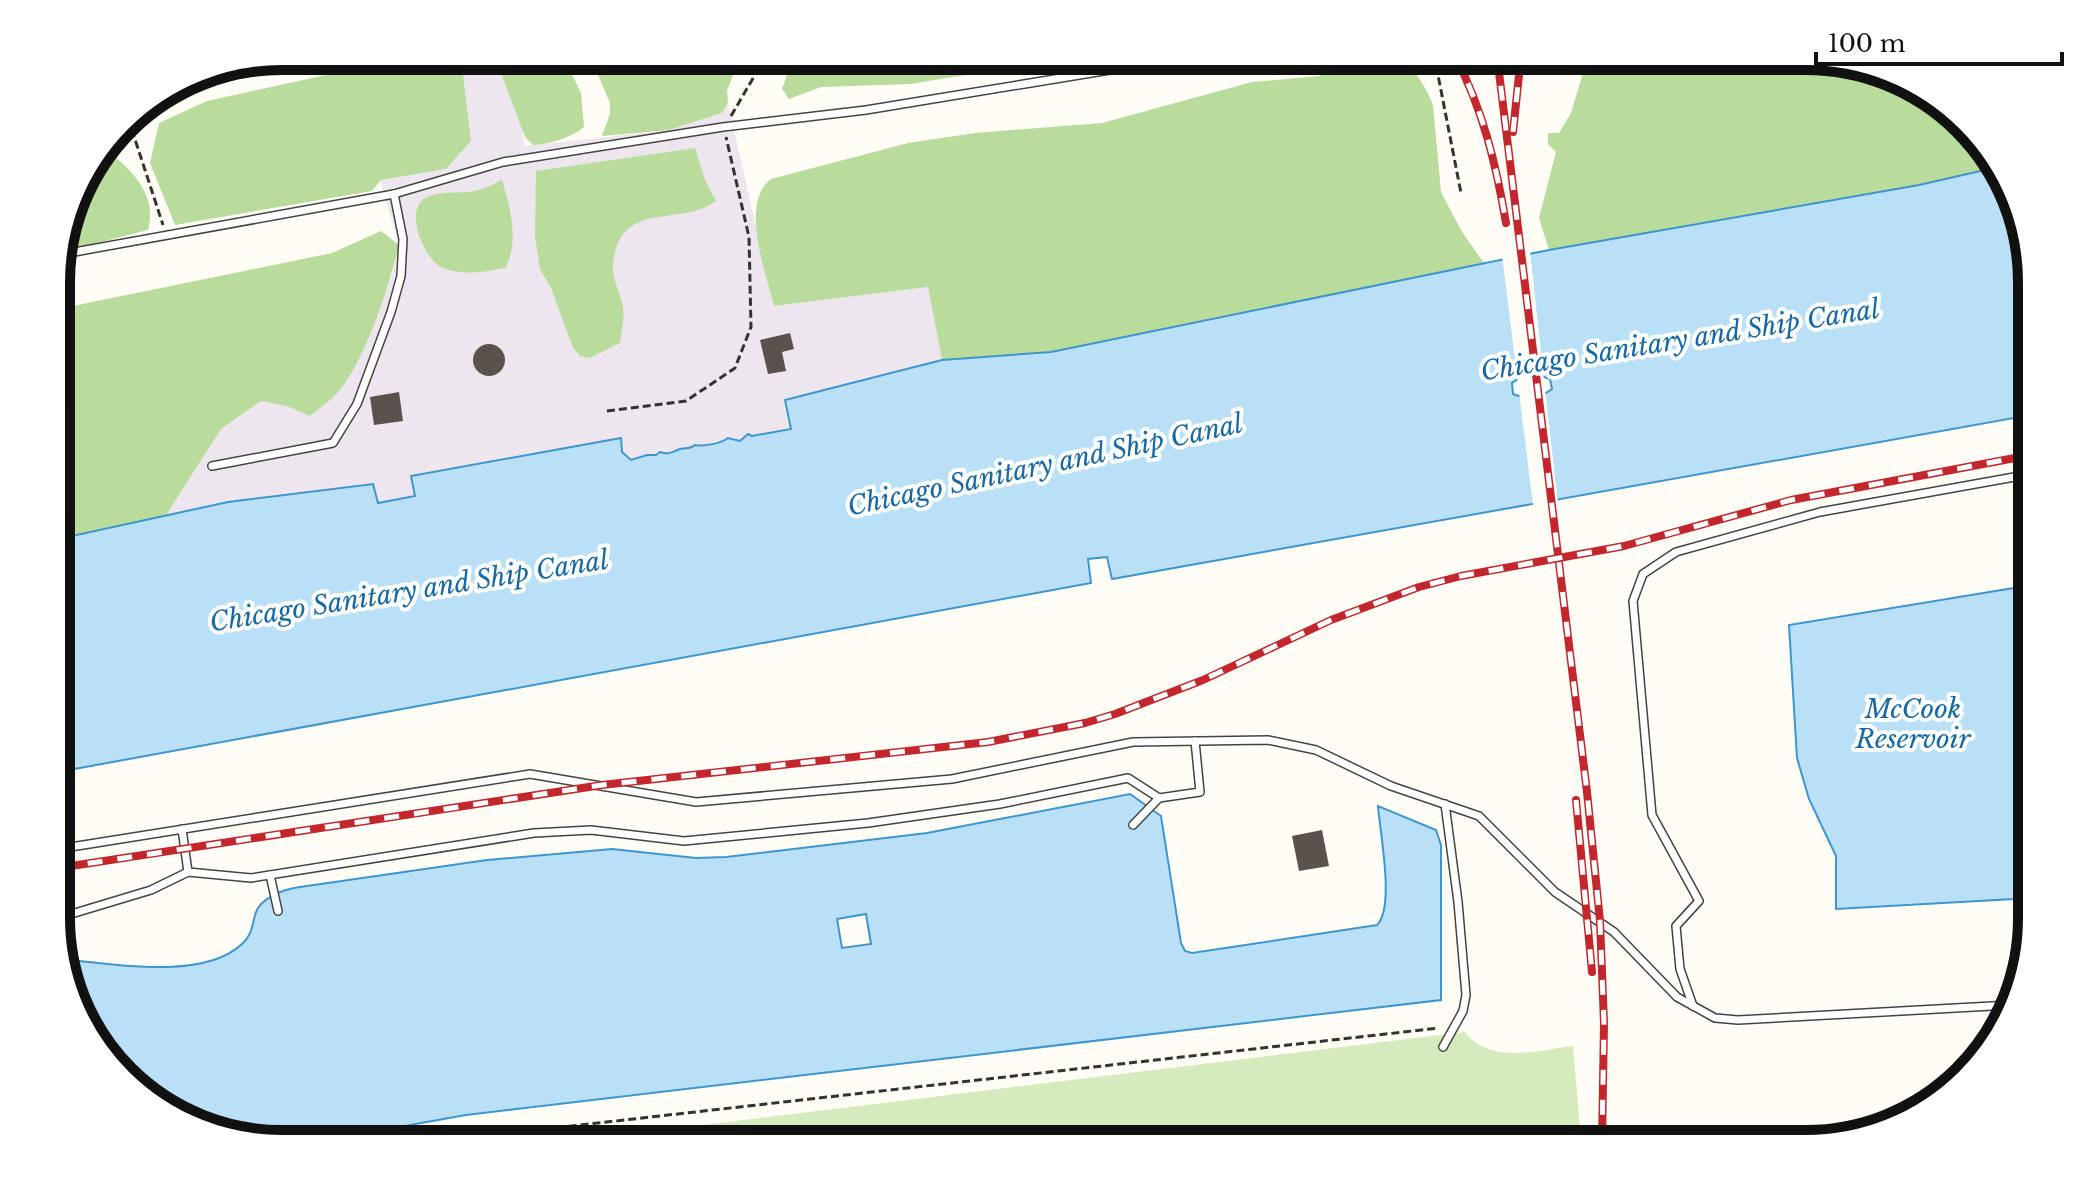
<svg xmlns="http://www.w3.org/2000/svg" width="2088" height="1200" viewBox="0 0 2088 1200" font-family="'Libre Baskerville',serif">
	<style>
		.industrial { fill: #eee6ef }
		.green { fill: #d5ebbd }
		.forest { fill: #b9dc9c }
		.water { fill: #b9e0f7; stroke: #3f96cf; stroke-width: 2; fill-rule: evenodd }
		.pier { fill: #fffdf5 }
		.building { fill: #5a524d }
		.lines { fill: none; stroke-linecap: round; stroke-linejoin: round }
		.service-casing { stroke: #444; stroke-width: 10 }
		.path { stroke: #333; stroke-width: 3; stroke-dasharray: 8 4; stroke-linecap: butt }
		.service { stroke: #fff; stroke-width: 7 }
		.rail-casing { stroke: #c4262e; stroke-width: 8 }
		.rail { stroke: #fff; stroke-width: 5; stroke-dasharray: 15; stroke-linecap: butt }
		.labels { text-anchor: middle; stroke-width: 8; stroke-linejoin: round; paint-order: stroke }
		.water-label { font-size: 26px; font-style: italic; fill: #1768a6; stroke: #fff }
		.rim { fill: none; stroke: #111; stroke-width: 10 }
	</style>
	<rect width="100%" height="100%" fill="#fffdf5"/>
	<path class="industrial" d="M461 56H509L525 146 669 130 722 113 728 103 774 306 928 287 942 360 786 399 791 429 752 436 748 434 740 441 728 438 724 442 715 441 706 447 695 445 691 449 681 448 671 454 631 460 622 452 620 438 412 476 415 496 378 503 372 484 228 502 165 517 221 429 261 401 288 406 310 416 366 345 392 275 399 245 380 180 446 169 471 141Z"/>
	<path class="green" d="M1465 1032C1489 1065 1539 1050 1573 1046L1581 1140 1556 1144H547Z"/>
	<g class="forest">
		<path d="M443 56H461L471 141 446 169 381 180 372 191 175 225 150 163 159 123 207 101 344 71Z"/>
		<path d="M499 56H563L581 93 584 127C570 138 551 144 533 145L525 137 498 65Z"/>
		<path d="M590 56H740L727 91 728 103 722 113 669 130 602 136 610 114V103Z"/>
		<path d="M794 56H1079L1034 71 977 73 910 84 821 87 789 99 782 89Z"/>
		<path d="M1387 56C1409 56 1426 87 1433 105L1441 192 1462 232 1484 263 1051 352 942 360 928 287 774 306C766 273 739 203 771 179L908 143 975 133 1102 123 1252 82 1319 76 1340 67Z"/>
		<path d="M1588 56H1806L1919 86 1994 157 1998 167 1919 185 1549 250 1539 218 1556 152 1548 144V133H1559L1571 113Z"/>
		<path d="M105 148C131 170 158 194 148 230L58 253 80 182Z"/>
		<path d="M695 148 705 180 716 201C680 228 621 198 613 263 611 276 620 293 623 306 625 318 621 331 620 343L590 358 580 356 573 348 551 288 540 269 535 236 536 171Z"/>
		<path d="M502 180C510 207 520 243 505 268 483 272 464 276 443 268 425 261 404 212 424 199 439 189 462 195 479 190 487 188 495 183 502 180Z"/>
		<path d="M381 231 399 245C390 284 365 361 339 391 331 401 319 408 310 416L287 406 261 401 221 429 165 517 58 539V309L332 253Z"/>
	</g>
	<g class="water">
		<path d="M1998 167 2031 267V415L1112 579 1107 557 1088 559 1091 583 58 772V539L228 502 373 484 378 503 415 496 411 476 621 438 622 452 631 460 647 455H656L660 452C670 455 672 452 680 449 686 447 689 450 695 445 703 447 722 443 728 438L740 441 748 434 752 436 791 429 785 400 942 360 1051 352 1549 250 1919 185ZM1541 376 1550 379 1552 389C1540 398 1527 400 1513 394L1512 383 1520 378Z"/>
		<path d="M2032 585V898L1836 909V856L1809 799 1797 758 1789 625Z"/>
		<path d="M1130 794 1161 816 1181 943 1185 951 1192 953 1377 925C1395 907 1380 833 1378 806L1436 830 1441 845V1000L466 1115 303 1144H282L169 1114 94 1044 62 959C111 964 205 981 243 943 252 934 252 926 255 915 259 898 284 889 300 887L487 860 612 849 696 858 726 857 927 833ZM866 914 871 944 842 948 837 919Z"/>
	</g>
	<g class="pier">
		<path d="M1530 251 1544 381 1518 384 1502 255Z"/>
		<path d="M1545 389 1558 503 1533 505 1519 392H1541Z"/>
	</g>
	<g class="building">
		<path d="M790 333 794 349 782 352 786 371 768 374 760 340Z"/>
		<circle cx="489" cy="360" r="16"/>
		<path d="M399 392 403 421 374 425 370 397Z"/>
		<path d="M1322 830 1329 866 1299 871 1292 836Z"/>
	</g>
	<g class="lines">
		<g class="service-casing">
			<g id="service">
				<path d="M58 255 394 194 503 162 723 127 866 110 1195 56"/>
				<path d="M212 466 333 443 357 404 391 312 401 276 403 239 394 194"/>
				<path d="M1133 825 1159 798"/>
				<path d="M182 829 188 872"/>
				<path d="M58 849 530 774 696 802 952 779 1133 742 1268 740 1316 750 1391 786 1479 816 1555 892 1614 932 1677 997 1715 1018 1738 1020 2010 1005"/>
				<path d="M270 875 278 911"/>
				<path d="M58 918 151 890 188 872 251 878 534 833 591 830 684 841 868 823 1000 804 1128 778 1159 798 1200 792 1195 741"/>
				<path d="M1693 1006 1680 969 1676 926 1699 901 1652 815 1633 601 1643 574 1676 552 1820 512 2031 474"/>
				<path d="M1443 1047 1463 1011 1466 995 1458 902 1445 804"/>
			</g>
		</g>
		<g class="path">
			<path d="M1428 56 1438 75 1461 193"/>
			<path d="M168 90 363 56"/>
			<path d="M731 116 766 56"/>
			<path d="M128 118 163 225"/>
			<path d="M607 411 686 401 735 368 751 327 749 237 726 137"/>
			<path d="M450 1144 509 1133 1439 1028"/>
		</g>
		<use href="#service" class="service"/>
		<g class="rail-casing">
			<g id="rail">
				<path d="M1455 56C1483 110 1496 164 1506 223"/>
				<path d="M1497 56 1587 792 1600 921 1604 1023 1602 1144"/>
				<path d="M1513 132 1521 56"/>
				<path d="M1576 800 1592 972"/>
				<path d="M58 868 602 785 988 742 1085 723 1115 714 1203 680 1331 620 1419 587 1461 576 1624 546 1791 500 2031 455"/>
			</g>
		</g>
		<use href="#rail" class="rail"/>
	</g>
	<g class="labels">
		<g class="water-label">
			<text transform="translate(1680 340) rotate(-9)" y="9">Chicago Sanitary and Ship Canal</text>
			<text transform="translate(1045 465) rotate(-12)" y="9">Chicago Sanitary and Ship Canal</text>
			<text transform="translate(409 591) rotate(-9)" y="9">Chicago Sanitary and Ship Canal</text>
			<text x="1913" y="718">McCook<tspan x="1913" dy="30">Reservoir</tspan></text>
		</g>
	</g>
	<path d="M0 0H2088V1200H0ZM282 70H1806A212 212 0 0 1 2018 282V918A212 212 0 0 1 1806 1130H282A212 212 0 0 1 70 918V282A212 212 0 0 1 282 70Z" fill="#fff" fill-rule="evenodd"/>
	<path class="rim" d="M282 70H1806A212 212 0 0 1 2018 282V918A212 212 0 0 1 1806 1130H282A212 212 0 0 1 70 918V282A212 212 0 0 1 282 70Z"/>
	<path d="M1816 52v12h246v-12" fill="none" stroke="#111111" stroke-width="4"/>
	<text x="1828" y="52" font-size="24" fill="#111111" stroke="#ffffff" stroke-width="6" paint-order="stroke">100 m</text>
</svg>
